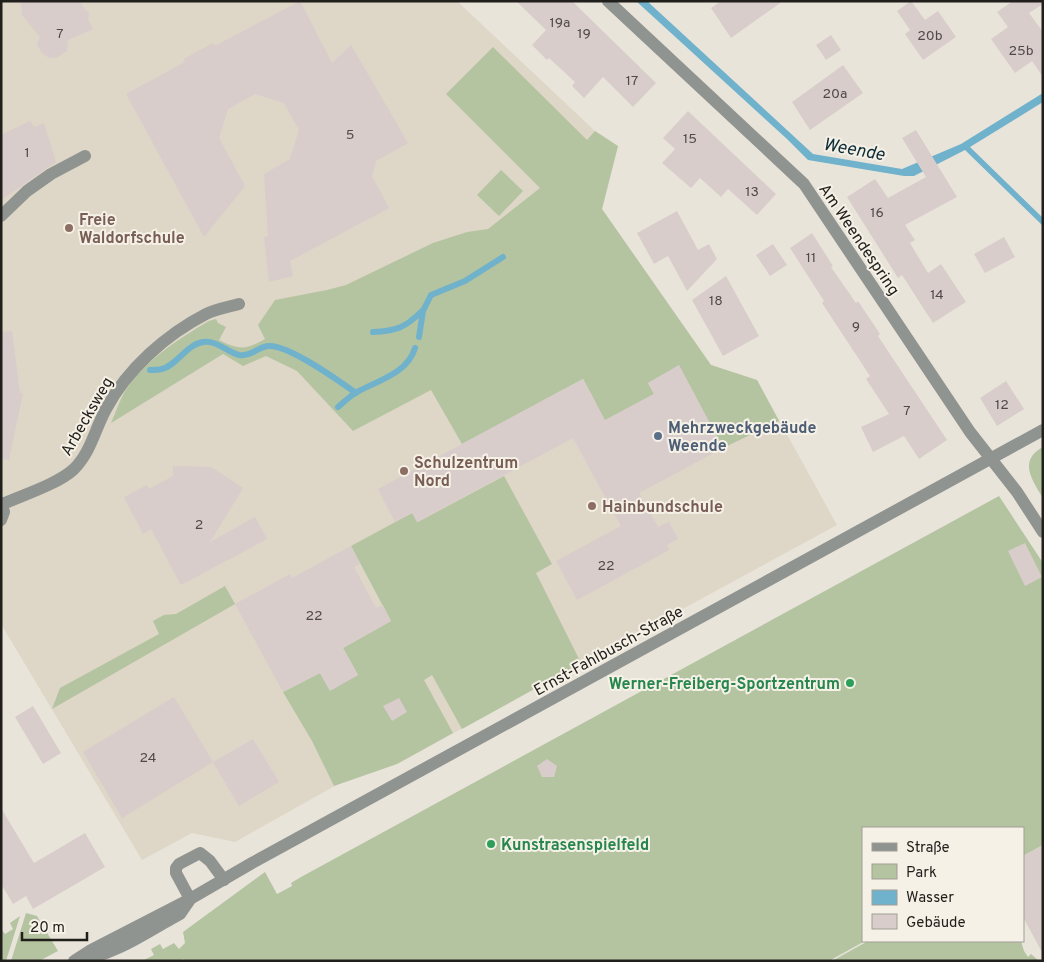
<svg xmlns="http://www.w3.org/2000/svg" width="1044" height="962" viewBox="0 0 1044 962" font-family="Overpass,sans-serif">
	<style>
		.built { fill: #ded6c6 }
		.green { fill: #b4c4a1 }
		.water { fill: #70b2cb }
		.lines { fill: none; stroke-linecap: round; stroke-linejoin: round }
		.stream { stroke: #70b2cb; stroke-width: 6 }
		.building { fill: #d9cdcc }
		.service { stroke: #909490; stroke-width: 12 }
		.minor { stroke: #909490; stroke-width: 12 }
		.education-dot { fill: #8d6e63; stroke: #f6f1e7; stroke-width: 2 }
		.service-dot { fill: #5c6f8a; stroke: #f6f1e7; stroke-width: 2 }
		.leisure-dot { fill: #2e9e5b; stroke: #f6f1e7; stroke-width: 2 }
		.labels { text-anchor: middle; stroke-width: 4; stroke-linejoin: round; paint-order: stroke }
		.number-label { font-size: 14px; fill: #4f4a47 }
		.education-label { font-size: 16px; font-weight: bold; fill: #785e54; stroke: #f6f1e7; text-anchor: start }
		.street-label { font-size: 16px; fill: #211f1b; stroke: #f6f1e7 }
		.service-label { font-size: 16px; font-weight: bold; fill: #4e5e75; stroke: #f6f1e7; text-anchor: start }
		.leisure-label { font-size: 16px; font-weight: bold; fill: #27864d; stroke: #f6f1e7; text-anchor: end }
		.water-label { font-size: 18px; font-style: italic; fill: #0d2e39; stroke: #f6f1e7 }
	</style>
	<rect width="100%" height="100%" fill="#e9e4da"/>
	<path class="built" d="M1 1H457L595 131 618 146 602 209 711 365 757 380 837 525 397 764 340 783 235 842 192 833 142 860 1 624Z"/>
	<g class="green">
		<path d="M493 47 587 140 595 131 618 146 602 209 711 365 757 380 779 421 723 448 679 366 648 383 654 394 593 427 596 403 583 379 462 444 431 390 353 431 297 371 266 356 243 366 223 354 111 423C115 414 118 405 122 397 138 365 178 339 209 321L216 319 218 323 226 327 219 340C239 350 246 350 265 339L258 325 275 300 327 290 346 285 433 243 467 232 488 229 540 188 446 94Z"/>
		<path d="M501 170 523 191 499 216 477 195Z"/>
		<path d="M1043 447V498C1032 480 1018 460 1043 447Z"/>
		<path d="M504 476 552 564 536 573 581 663 462 729 432 675 424 680 453 733 397 764 334 786 312 741 283 692 320 673 330 690 358 675 343 648 391 621 351 546 412 513 418 522Z"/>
		<path d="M999 496 1043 563V845L1023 856V828H863V941H865L829 961H185L184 959 180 961H142L154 955 151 949 160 944 163 949 174 943 179 949 185 943 183 932 265 872 277 894 292 886 291 883 301 877Z"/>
		<path d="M225 586 235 604 52 709 60 688 159 634 153 621 164 615 176 614Z"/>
		<path d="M26 913 37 916 58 951 39 961H11Z"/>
		<path d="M20 916 6 961H1V929L5 934 13 929 10 923Z"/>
		<path d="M868 941H1021L1024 951 1028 957 1031 954 1039 961H832Z"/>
	</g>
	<path class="water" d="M636 1H647L813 154 902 169 961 144 1043 93V102L970 147 1043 218V226L965 150 914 176H904L808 160 787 139Z"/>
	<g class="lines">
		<g class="stream">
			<path d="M373 332C396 331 405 328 422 311"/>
			<path d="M419 337 423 311 431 295 465 281 503 257"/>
			<path d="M150 370C154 370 158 370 162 369 176 366 187 344 203 342 217 340 227 352 239 355 250 357 258 347 268 346 288 344 339 381 356 393"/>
			<path d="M338 407C344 402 350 396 357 392 377 381 408 373 415 348"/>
		</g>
	</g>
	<g class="building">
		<path d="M21 1H80L84 9 89 13 88 19 93 29 68 40 67 51 58 57 49 58 41 52 37 44 40 37 22 15Z"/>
		<path d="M300 1 332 63 351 45 408 143 376 161 372 176 389 208 290 261 293 276 269 282 264 237 268 236 264 174 290 159 299 130 284 103 255 94 228 109 219 138 245 186 204 237 126 94 185 62 184 59 213 43 215 46Z"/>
		<path d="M516 1H572L656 83 633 107 603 77 584 98 572 86 575 82 549 58 547 60 532 45 546 30Z"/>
		<path d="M721 1H783L731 38 711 8Z"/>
		<path d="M911 1 925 20 938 11 956 37 923 60 905 34 910 30 897 11Z"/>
		<path d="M1013 1H1043V4L1029 13 1043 32V77L1032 61 1015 73 991 39 1008 27 997 12Z"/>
		<path d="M831 35 841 50 826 60 816 45Z"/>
		<path d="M843 65 863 93 810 130 792 102Z"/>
		<path d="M688 111 776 194 757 215 728 189 721 197 700 178 691 188 662 163 675 149 663 138Z"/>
		<path d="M30 121 34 127 44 123 56 162 1 200V135Z"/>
		<path d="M916 130 957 197 905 225 915 240 910 243 928 273 941 264 966 302 933 323 902 275 898 278 847 197 875 179 888 198 926 177 902 138Z"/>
		<path d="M677 211 698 250 709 244 717 259 687 291 668 256 654 264 637 233Z"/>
		<path d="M812 233 833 266 831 267 856 303 858 301 880 334 878 336 947 440 919 459 904 436 873 452 861 427 889 414 866 379 870 376 822 303 824 301 790 248Z"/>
		<path d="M1004 237 1015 257 985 273 974 254Z"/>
		<path d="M773 244 787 265 770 276 756 255Z"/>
		<path d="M726 276 759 336 723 356 692 300Z"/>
		<path d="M12 331 20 393H23L9 460 1 459V332Z"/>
		<path d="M679 365 723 448 639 493 658 527 669 522 678 539 667 545 669 550 577 600 556 561 621 526 573 438 417 522 412 513 395 522 378 489 583 379 605 420 654 394 648 383Z"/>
		<path d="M1006 381 1024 409 997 426 980 398Z"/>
		<path d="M173 466 211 467 243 488 210 542 255 517 267 539 181 585 151 529 143 534 124 497 147 485 149 489 173 476Z"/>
		<path d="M1025 543 1042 577 1025 586 1008 551Z"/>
		<path d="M351 546 360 564 354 567 376 608 383 605 391 621 343 648 358 675 330 691 320 673 283 692 235 604 290 574 292 578Z"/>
		<path d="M174 697 213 762 122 818 83 752Z"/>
		<path d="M399 698 407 712 392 721 383 706Z"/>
		<path d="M33 706 61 753 43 764 15 717Z"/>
		<path d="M253 739 279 782 239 806 213 762Z"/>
		<path d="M547 759 557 766 554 777H542L537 766Z"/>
		<path d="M1 808 34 863 85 833 105 867 33 909 26 896 13 904 1 884Z"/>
		<path d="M1043 845V954L1023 917V856Z"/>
	</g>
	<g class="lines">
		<g class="service">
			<path d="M1 216 27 191 51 174 85 156"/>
			<path d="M1 503 4 512 1 520"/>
			<path d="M3 504C23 495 58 484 74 469 91 452 95 429 106 409 127 369 167 334 206 314 216 309 228 307 239 304"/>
			<path d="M190 899 176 873V868L179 864 200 853 210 861 224 880"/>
		</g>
		<g class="minor">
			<path d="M608 1 804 184 970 432 1017 492 1043 532"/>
			<path d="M84 959C115 954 144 934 171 919L180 914 189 901"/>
			<path d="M74 961 91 950 190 899 252 863 1043 430"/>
		</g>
	</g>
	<g class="education-dot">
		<circle cx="69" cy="228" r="5"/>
		<circle cx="404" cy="471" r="5"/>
		<circle cx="592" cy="506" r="5"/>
	</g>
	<circle class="service-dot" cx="658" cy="436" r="5"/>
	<g class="leisure-dot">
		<circle cx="850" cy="683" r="5"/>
		<circle cx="491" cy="844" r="5"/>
	</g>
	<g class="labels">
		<g class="number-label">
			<text x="560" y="27">19a</text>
			<text x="60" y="38">7</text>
			<text x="584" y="38">19</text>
			<text x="930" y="40">20b</text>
			<text x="1021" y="55">25b</text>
			<text x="632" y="85">17</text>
			<text x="835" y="98">20a</text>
			<text x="350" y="139">5</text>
			<text x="690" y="143">15</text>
			<text x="27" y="157">1</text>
			<text x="752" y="196">13</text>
			<text x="877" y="217">16</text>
			<text x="811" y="262">11</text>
			<text x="937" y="299">14</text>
			<text x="716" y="305">18</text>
			<text x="856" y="331">9</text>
			<text x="1002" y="409">12</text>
			<text x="907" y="415">7</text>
			<text x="199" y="529">2</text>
			<text x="606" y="570">22</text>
			<text x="314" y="620">22</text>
			<text x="148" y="762">24</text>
		</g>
		<g class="education-label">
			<text x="79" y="225">Freie<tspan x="79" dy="18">Waldorfschule</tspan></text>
			<text x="414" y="468">Schulzentrum<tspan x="414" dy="18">Nord</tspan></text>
			<text x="602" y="512">Hainbundschule</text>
		</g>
		<g class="street-label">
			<text transform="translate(860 239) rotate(56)" y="6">Am Weendespring</text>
			<text transform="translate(86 416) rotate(-60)" y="6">Arbecksweg</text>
			<text transform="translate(608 650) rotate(-29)" y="6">Ernst-Fahlbusch-Straße</text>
		</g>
		<g class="service-label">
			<text x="668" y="433">Mehrzweckgebäude<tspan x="668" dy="18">Weende</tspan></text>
		</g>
		<g class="leisure-label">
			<text x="840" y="689">Werner-Freiberg-Sportzentrum</text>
			<text x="501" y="850" text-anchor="start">Kunstrasenspielfeld</text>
		</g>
		<g class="water-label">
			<text transform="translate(854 149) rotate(10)" y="6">Weende</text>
		</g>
	</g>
	<rect width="1044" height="962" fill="none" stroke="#211f1b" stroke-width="5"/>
	<rect x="862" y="827" width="162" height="115" fill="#f6f1e7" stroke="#a19d95"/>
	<rect x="872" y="843" width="25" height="8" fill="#909490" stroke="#a19d95"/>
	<text x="906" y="852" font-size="15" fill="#211f1b">Straße</text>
	<rect x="872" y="864" width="25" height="15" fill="#b4c4a1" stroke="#a19d95"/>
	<text x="906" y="877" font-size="15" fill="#211f1b">Park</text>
	<rect x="872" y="890" width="25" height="15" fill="#70b2cb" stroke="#a19d95"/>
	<text x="906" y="902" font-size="15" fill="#211f1b">Wasser</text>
	<rect x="872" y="914" width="25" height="15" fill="#d9cdcc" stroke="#a19d95"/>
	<text x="906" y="927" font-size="15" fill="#211f1b">Gebäude</text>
	<path d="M22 932v8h65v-8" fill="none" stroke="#211f1b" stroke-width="2.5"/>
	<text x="30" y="932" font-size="15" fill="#211f1b" stroke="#f6f1e7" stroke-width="4" paint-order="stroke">20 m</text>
</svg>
